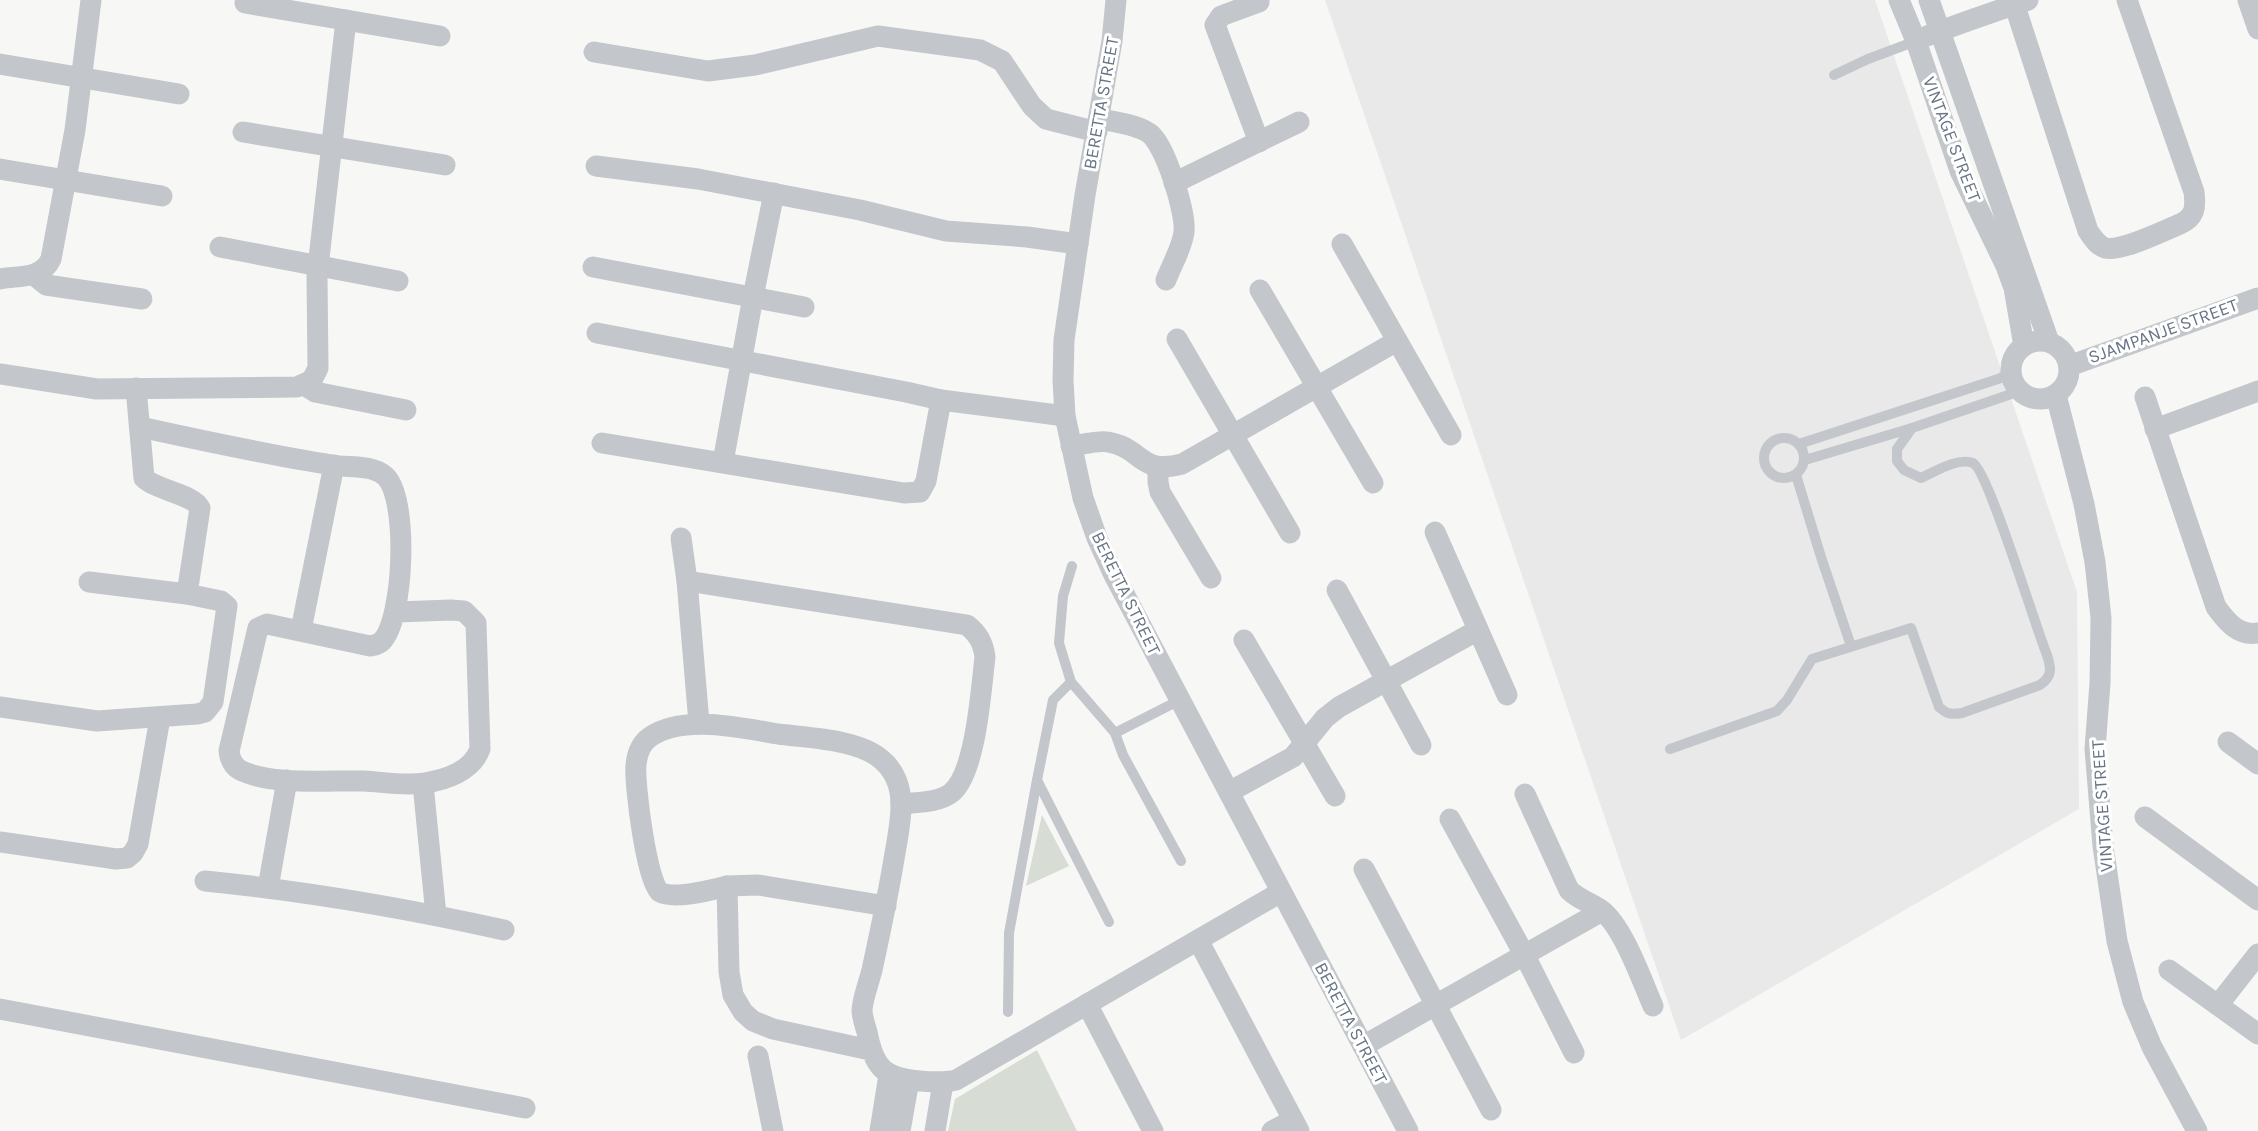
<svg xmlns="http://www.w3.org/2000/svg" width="2258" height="1131" viewBox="0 0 2258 1131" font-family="Karla,sans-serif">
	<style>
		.built { fill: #e8e9e8 }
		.green { fill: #d7ddd4 }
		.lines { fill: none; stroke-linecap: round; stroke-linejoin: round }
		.service { stroke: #c3c6ca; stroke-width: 10 }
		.minor { stroke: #c3c6ca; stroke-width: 21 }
		.labels { text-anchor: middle; stroke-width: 6; stroke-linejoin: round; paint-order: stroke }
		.street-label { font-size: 18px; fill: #677585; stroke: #fff }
	</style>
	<rect width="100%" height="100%" fill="#f7f8f5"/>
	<path class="built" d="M1325 0H1875L2077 592 2079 809 1681 1040Z"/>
	<g class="green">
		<path d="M1042 815 1069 866 1026 886Z"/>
		<path d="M1037 1050 1077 1131H948L955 1099Z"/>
	</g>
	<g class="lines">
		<g class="service">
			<path d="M1834 75 1868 59 1916 41"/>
			<circle cx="1784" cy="458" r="20"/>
			<path d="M1799 444 2001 378 2011 369"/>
			<path d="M1805 460 1912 428 2020 391"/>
			<path d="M1796 475 1821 557 1851 646"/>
			<path d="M1072 566 1063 596 1059 643 1071 682 1115 733 1123 755 1181 861"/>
			<path d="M1115 733 1180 700"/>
			<path d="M1670 749 1777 711 1787 700 1812 659 1911 628 1939 707C1947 714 1951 715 1962 713L2040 685C2053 676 2051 668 2047 655 2036 629 1988 470 1973 463 1958 457 1934 472 1921 478L1904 470 1897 461V449L1912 428"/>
			<path d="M1037 780 1109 922"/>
			<path d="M1008 1012 1009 933 1037 780 1053 700 1071 682"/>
		</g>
		<g class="minor">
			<path d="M1116 0 1112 41 1085 195 1064 340 1063 380 1065 416 1083 498 1097 538 1113 573 1408 1131"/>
			<path d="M1899 0 1916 41 1960 171 2006 266 2014 288 2024 346"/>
			<path d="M1929 0 2049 342"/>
			<path d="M2013 0 2088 231C2093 238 2097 245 2105 248 2121 252 2163 231 2180 224 2195 217 2196 208 2194 192L2127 0"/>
			<path d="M2248 0 2258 29"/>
			<path d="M245 3 440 36"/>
			<path d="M1927 36C1960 23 1994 12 2028 0"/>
			<path d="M594 52 708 71 755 65 878 36 980 50 1002 61 1032 106 1046 119 1097 132"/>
			<path d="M0 64 179 94"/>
			<path d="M1100 119C1115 122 1135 124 1149 133 1165 144 1186 212 1184 232 1182 248 1172 264 1166 280"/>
			<path d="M243 132 445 165"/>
			<path d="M1259 142 1215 25 1221 16 1259 2"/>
			<path d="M596 166 698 179 860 210 946 231 1027 237 1078 244"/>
			<path d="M0 169 162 196"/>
			<path d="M1174 183 1299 122"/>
			<path d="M1342 244 1451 435"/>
			<path d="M220 247 398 281"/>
			<path d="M593 267 804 307"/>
			<path d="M34 275 46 285 142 299"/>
			<path d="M0 279C19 275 41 280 51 259L75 130 91 0"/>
			<path d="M1260 290 1373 483"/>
			<path d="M597 333 906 392 941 400 1065 416"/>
			<path d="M1177 339 1290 533"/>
			<circle cx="2040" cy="370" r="29"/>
			<path d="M2069 366 2258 298"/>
			<path d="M0 374 97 389 297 387 312 380 318 368 317 276 346 20"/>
			<path d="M304 385 315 392 406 410"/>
			<path d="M2056 395 2084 504 2095 562 2101 618 2100 683 2095 749 2103 846 2117 941 2133 1002 2152 1047 2197 1131"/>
			<path d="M2145 397 2216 607C2227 622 2238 636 2258 633"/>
			<path d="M140 427C204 441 268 455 332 465 349 468 371 464 385 476 409 497 404 619 382 641 378 645 375 645 370 646L267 624 258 628 229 751C230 760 233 766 240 770 271 786 329 780 364 781 383 782 405 786 424 783 446 780 472 771 480 749L476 623 464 611 451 610 396 612"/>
			<path d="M2155 429 2258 391"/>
			<path d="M602 443 904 493 920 492 926 481 941 400"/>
			<path d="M1071 446C1082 445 1097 440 1108 442 1143 448 1139 475 1182 464L1397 341"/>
			<path d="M723 462 753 297 774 193"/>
			<path d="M1158 468V482L1160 492 1211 578"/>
			<path d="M1435 532 1507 695"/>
			<path d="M681 538 687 581 699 723"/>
			<path d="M687 581 967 625C978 634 983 642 985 657 981 689 976 774 951 793 938 803 917 802 901 804"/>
			<path d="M89 582 187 594"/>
			<path d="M1337 590 1421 745"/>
			<path d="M301 630 334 465"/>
			<path d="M1244 640 1335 796"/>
			<path d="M0 707 97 721 197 714 205 712 213 702 227 606 221 601 187 594 200 508C193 494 158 491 144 478L136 388"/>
			<path d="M2228 742 2258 764"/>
			<path d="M423 784 436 915"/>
			<path d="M1229 792 1293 757 1325 718 1339 707 1478 630"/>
			<path d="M1525 794 1569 890C1579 900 1590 902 1601 910 1623 926 1642 981 1653 1006"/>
			<path d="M2145 817 2258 900"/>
			<path d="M1450 819 1525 956 1574 1053"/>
			<path d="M0 842 116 859 127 858 133 853 138 844 160 718"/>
			<path d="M1364 869 1491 1110"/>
			<path d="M205 881C305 891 405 908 504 930"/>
			<path d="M727 886 758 885 886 906"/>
			<path d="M268 888 287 780"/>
			<path d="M1198 940 1299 1131"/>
			<path d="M2169 970 2258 1034"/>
			<path d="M1087 1004 1153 1131"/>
			<path d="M2218 1005 2258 954"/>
			<path d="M0 1009 525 1108"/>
			<path d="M1363 1046 1602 911"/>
			<path d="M870 1050 773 1029 753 1021 743 1012 733 995 729 972 727 886C711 890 674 900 660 892 647 885 634 782 636 765 637 754 640 744 650 737 683 714 741 728 778 734 809 738 859 739 882 760 895 771 901 788 901 805 901 823 897 841 894 859 888 896 880 933 872 970 869 982 863 997 862 1010 862 1017 865 1025 867 1032 874 1068 884 1078 920 1081 933 1082 943 1083 956 1080L1281 892"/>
			<path d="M758 1056 773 1131"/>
			<path d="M880 1131 889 1075"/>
			<path d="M900 1131 909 1080"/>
			<path d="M935 1131 943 1083"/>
			<path d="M1272 1131 1293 1120"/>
		</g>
	</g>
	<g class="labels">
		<g class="street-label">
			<text transform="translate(1101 103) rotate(-80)" y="6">BERETTA STREET</text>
			<text transform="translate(1952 139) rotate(69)" y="6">VINTAGE STREET</text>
			<text transform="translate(2163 331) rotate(-20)" y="6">SJAMPANJE STREET</text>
			<text transform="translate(1126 593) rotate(64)" y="6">BERETTA STREET</text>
			<text transform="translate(2102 806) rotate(-94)" y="6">VINTAGE STREET</text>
			<text transform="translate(1351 1023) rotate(62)" y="6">BERETTA STREET</text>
		</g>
	</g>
</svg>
